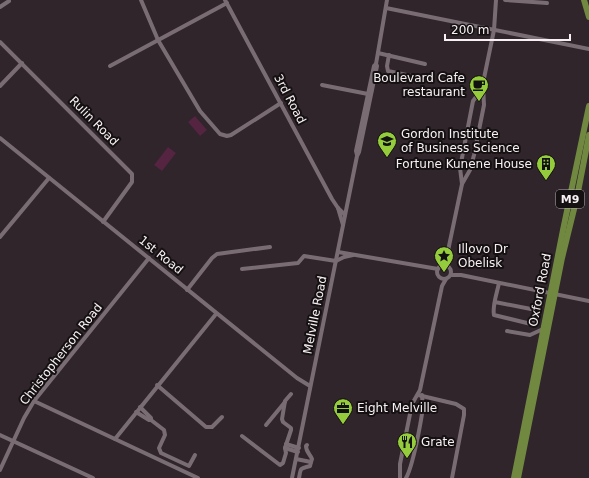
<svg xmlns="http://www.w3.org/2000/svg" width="589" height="478" viewBox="0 0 589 478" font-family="'DejaVu Sans',sans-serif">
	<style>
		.green { fill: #542440 }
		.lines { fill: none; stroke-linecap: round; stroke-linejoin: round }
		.minor { stroke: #796d73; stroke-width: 4 }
		.primary { stroke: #718840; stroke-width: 6 }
		.labels { text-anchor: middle; stroke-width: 4; stroke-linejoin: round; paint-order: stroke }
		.shield { fill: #151012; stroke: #b4aeb0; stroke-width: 1 }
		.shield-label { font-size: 11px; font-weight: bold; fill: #f8f1f4 }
		.poi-label { font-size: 12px; fill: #f8f1f4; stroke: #151012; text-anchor: start }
		.street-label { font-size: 12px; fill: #f8f1f4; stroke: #151012 }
	</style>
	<rect width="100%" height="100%" fill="#2f252b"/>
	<g class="green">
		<path d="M195 116 207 130 200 136 188 122Z"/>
		<path d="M168 147 176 153 162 171 154 165Z"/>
	</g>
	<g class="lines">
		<g class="minor">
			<path d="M141 0 158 40 200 111 220 134 227 136 231 135 281 103"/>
			<path d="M225 0 332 199 338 208 345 215"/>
			<path d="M505 0 547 3"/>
			<path d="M0 7 9 1"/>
			<path d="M386 8 589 49"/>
			<path d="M0 42 132 174V182L103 222"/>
			<path d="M378 53 425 64"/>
			<path d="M389 55 387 66 388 71 425 79"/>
			<path d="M110 66 227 3"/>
			<path d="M322 85 368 94"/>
			<path d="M0 86 22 63"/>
			<path d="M0 138 297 378 310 386"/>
			<path d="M357 155 356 151 374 66 376 64"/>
			<path d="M462 184 470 170 474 155 484 105 483 85"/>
			<path d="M338 208 343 225"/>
			<path d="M0 237 49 178"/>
			<path d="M338 252 438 269"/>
			<circle cx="444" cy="272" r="7"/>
			<path d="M445 265 462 184 460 168 473 101 479 93 483 83 494 30 496 0"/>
			<path d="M242 269 298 263 304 256 336 261 344 257 353 255"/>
			<path d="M451 275H461L589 301"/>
			<path d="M187 290 212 258 217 254 270 247"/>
			<path d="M495 302 536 310 537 313 535 322 531 324 494 315C492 306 497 293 499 283"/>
			<path d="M507 331 530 335 543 329"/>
			<path d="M157 385 206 427H212L222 417"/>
			<path d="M418 395 456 404 464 409V415L452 478"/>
			<path d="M34 401 198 478"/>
			<path d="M140 407 151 418V420"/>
			<path d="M136 412 149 420H151L164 430 165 435 159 448 161 453 189 466 195 455"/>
			<path d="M266 425 285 402"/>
			<path d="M0 435 93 478"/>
			<path d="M242 436 280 465 283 463 286 453 285 448 291 430V428L283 422 282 419 285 401 291 394"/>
			<path d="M115 439 216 314"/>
			<path d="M286 444 299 448"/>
			<path d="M307 445 306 446C306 452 310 454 312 459L311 462"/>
			<path d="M285 448 298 452"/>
			<path d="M296 459 311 462 310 466C300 469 301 467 299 478"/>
			<path d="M0 470 24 418 34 401 149 258"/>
			<path d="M292 478 357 156 359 152 377 66 376 64 387 0"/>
			<path d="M400 478V464L412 404 420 390 442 286 446 279"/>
			<path d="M406 478C413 466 421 422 423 407 423 403 422 399 422 395"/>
		</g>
		<g class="primary">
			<path d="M584 0 589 17"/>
			<path d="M514 478 563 230 589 106"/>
			<path d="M518 478 562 258 577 197 589 135"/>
		</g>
	</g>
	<defs>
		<g id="cafe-pin" transform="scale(1)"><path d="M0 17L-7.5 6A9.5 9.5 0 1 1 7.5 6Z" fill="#94cc3c" stroke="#151012"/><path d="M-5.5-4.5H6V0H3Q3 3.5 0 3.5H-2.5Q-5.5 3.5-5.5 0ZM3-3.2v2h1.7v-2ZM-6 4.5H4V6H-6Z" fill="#111"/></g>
		<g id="school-pin" transform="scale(1)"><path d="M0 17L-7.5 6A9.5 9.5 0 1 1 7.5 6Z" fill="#94cc3c" stroke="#151012"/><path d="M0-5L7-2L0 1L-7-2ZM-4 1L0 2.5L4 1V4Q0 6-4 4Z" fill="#111"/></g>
		<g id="building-pin" transform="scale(1)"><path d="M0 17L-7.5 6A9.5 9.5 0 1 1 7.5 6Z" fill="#94cc3c" stroke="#151012"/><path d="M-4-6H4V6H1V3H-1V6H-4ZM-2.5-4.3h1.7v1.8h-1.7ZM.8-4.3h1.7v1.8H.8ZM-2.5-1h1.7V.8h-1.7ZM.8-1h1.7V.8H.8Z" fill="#111"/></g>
		<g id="sight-pin" transform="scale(1)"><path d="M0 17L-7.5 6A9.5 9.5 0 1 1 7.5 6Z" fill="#94cc3c" stroke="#151012"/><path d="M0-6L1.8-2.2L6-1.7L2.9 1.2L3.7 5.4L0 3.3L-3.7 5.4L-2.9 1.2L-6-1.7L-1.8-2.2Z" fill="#111"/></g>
		<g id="office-pin" transform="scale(1)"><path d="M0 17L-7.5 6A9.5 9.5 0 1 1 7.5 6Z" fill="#94cc3c" stroke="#151012"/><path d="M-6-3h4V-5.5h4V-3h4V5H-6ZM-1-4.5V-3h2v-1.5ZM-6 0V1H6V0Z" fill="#111"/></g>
		<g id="restaurant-pin" transform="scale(1)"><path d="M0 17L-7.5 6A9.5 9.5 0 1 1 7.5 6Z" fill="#94cc3c" stroke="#151012"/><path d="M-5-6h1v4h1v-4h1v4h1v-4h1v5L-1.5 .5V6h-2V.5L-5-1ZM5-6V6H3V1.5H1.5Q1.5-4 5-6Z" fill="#111"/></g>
	</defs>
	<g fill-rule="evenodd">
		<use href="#cafe-pin" x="479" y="85"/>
		<use href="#school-pin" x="387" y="141"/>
		<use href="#building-pin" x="546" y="164"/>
		<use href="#sight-pin" x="444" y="256"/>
		<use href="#office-pin" x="343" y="408"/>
		<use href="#restaurant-pin" x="407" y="442"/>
	</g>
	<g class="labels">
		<rect class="shield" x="556" y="190" width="28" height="18" rx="3"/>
		<g class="shield-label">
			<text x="570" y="203">M9</text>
		</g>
		<g class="poi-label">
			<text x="465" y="82" text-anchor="end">Boulevard Cafe<tspan x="465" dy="14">restaurant</tspan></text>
			<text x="401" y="138">Gordon Institute<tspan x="401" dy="14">of Business Science</tspan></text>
			<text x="532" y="168" text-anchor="end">Fortune Kunene House</text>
			<text x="458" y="253">Illovo Dr<tspan x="458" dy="14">Obelisk</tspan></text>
			<text x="357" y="412">Eight Melville</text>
			<text x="421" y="446">Grate</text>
		</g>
		<g class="street-label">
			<text transform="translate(290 99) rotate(62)" y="4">3rd Road</text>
			<text transform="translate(94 121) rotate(45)" y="4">Rulin Road</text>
			<text transform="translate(161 255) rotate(39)" y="4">1st Road</text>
			<text transform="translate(540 290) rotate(-79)" y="4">Oxford Road</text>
			<text transform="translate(315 315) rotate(-79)" y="4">Melville Road</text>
			<text transform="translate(61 354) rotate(-52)" y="4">Christopherson Road</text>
		</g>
	</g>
	<path d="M445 34v6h125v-6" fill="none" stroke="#f8f1f4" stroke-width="2"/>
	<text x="451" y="34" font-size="12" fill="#f8f1f4" stroke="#151012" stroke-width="3" paint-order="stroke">200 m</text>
</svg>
